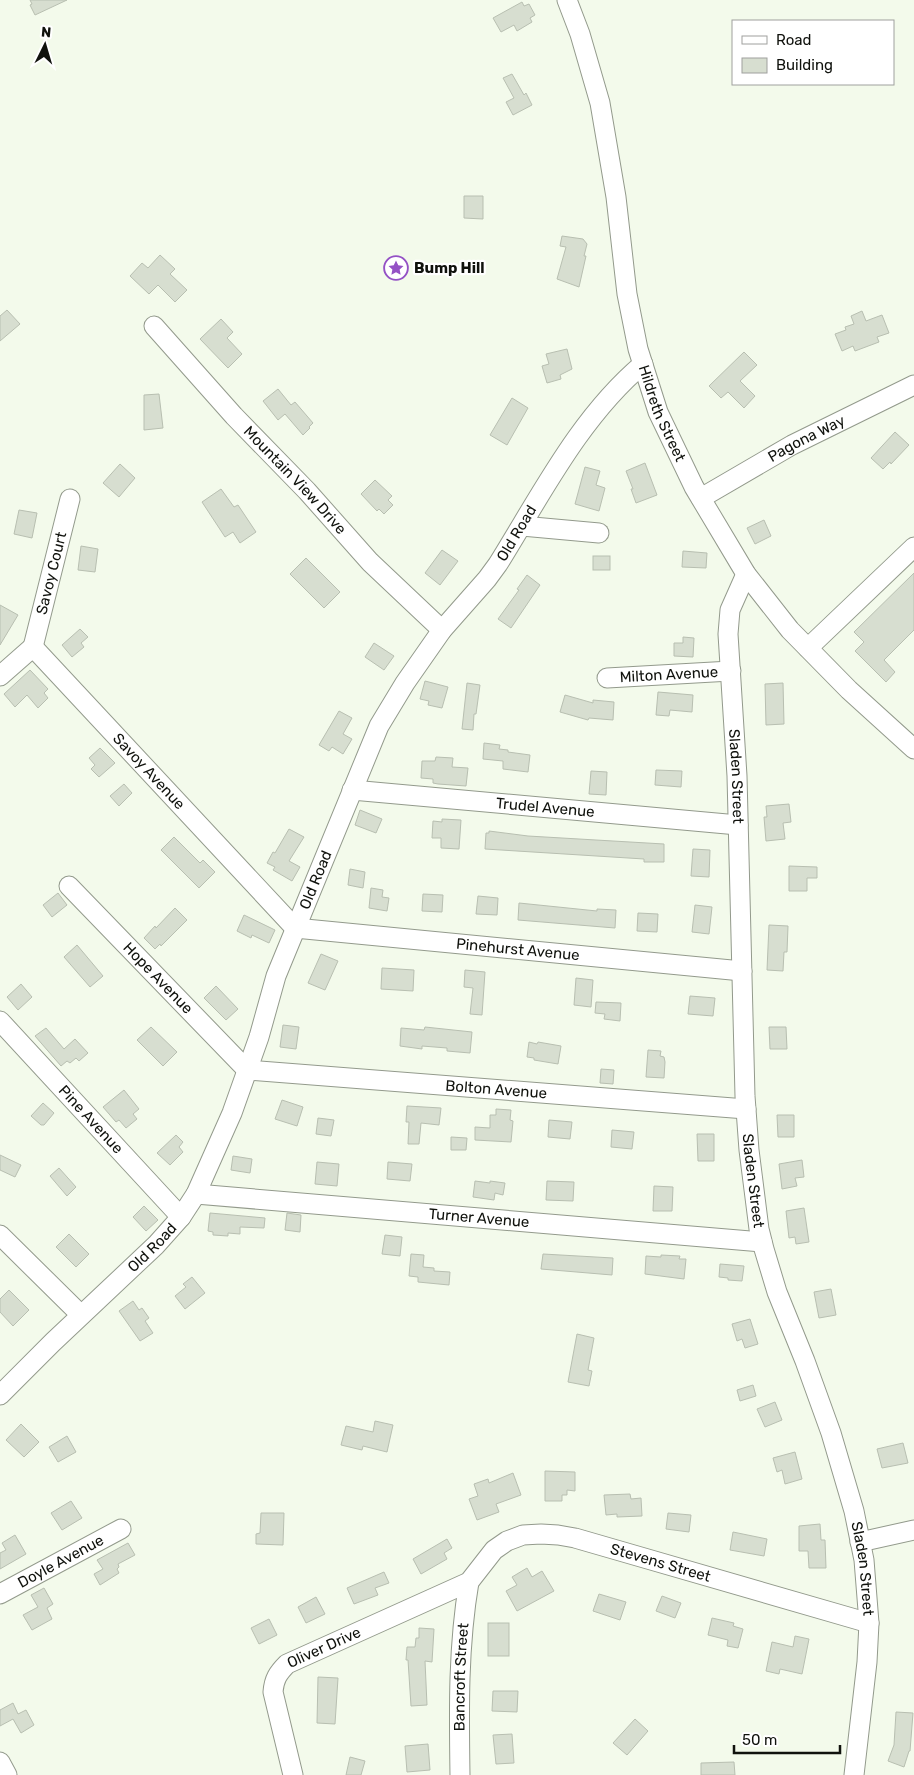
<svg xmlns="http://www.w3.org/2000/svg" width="914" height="1775" viewBox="0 0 914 1775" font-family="Rubik,sans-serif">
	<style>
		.building { fill: #d7ded0; stroke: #b8bfb1 }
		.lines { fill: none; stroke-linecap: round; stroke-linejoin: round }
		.minor-casing { stroke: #939a8c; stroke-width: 21 }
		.minor { stroke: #fff; stroke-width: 19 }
		.labels { text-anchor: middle; stroke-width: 4.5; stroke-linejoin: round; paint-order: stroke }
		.poi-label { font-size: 15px; font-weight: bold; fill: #10120d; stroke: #fff; text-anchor: start }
		.street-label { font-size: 15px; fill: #10120d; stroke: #fff }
	</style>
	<rect width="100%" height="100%" fill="#f3faeb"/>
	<g class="building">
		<path d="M30 0H67L35 15 30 5 32 4Z"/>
		<path d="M522 2 524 6 529 4 535 15 530 18 532 22 517 31 514 25 501 32 493 18Z"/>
		<path d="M512 74 524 95 526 93 532 105 513 115 506 102 514 98 503 78Z"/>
		<path d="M464 196H483V219L464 218Z"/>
		<path d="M562 236 583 239 587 244 584 256H586L579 287 557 279 566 247 560 246Z"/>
		<path d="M160 255 175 269 170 274 187 290 175 302 158 285 149 294 130 276 142 263 148 268Z"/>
		<path d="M7 310 20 324 0 341V316Z"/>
		<path d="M862 311 866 321 882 315 889 333 877 337 879 342 855 351 853 346 842 351 835 334 846 330 845 327 854 324 851 316Z"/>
		<path d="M221 319 233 332 227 338 242 354 228 368 200 339Z"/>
		<path d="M567 349 572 369 560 375 561 379 547 383 542 366 549 364 546 354Z"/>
		<path d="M744 352 757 365 740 381 755 396 744 408 728 392 721 398 709 386Z"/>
		<path d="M278 389 291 405 295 402 313 423 309 427 310 428 303 435 285 414 278 420 263 401Z"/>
		<path d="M159 394 163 428 144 430V395Z"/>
		<path d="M512 398 528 408 507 445 490 435Z"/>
		<path d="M895 432 909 445 891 464 890 462 883 469 871 458Z"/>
		<path d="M645 463 657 495 636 503 631 489H633L626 471Z"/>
		<path d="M120 464 135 478 119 497 103 483Z"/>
		<path d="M585 467 600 471 596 485 605 488 599 511 575 504Z"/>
		<path d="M375 480 392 496 388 500 393 505 384 514 379 509 377 511 361 494Z"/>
		<path d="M221 489 234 507 238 505 256 532 240 543 233 532 225 537 202 502Z"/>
		<path d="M19 510 37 513 32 538 14 534Z"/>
		<path d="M764 520 771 536 755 544 747 528Z"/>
		<path d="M81 546 98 549 95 572 78 570Z"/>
		<path d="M442 550 458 561 440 585 425 573Z"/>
		<path d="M683 551 707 553 706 568 682 567Z"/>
		<rect x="593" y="556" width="17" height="14"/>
		<path d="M306 558 340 592 324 608 290 574Z"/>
		<path d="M914 573V630L884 660 895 672 886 682 855 651 864 642 854 632Z"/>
		<path d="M527 575 540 585 511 628 498 619 519 590 517 589Z"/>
		<path d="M0 605 18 615 0 645Z"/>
		<path d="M80 629 88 637 81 643 84 647 72 657 62 645Z"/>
		<path d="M683 637 694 638 693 657 674 656V643H683Z"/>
		<path d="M374 643 394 656 384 670 365 657Z"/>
		<path d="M30 670 48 689 44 693 48 698 38 708 27 695 15 707 4 694Z"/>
		<path d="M425 681 448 687 442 708 428 705 429 701 420 699Z"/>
		<path d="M467 683 480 685 476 714H474L473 730 462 729Z"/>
		<path d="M783 683 784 724 766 725 765 684Z"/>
		<path d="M658 692 693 695 692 712 670 710 669 716 656 715Z"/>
		<path d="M565 695 593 703V700L614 702 613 720 589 718 588 720 560 712Z"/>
		<path d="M339 711 352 718 343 734 352 739 343 754 332 747 329 751 319 745Z"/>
		<path d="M484 743 500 745 499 749 508 750V752L530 755 528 772 503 769V761L483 759Z"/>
		<path d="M100 748 115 763 99 777 91 769 95 765 89 758Z"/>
		<path d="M436 757 453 758 452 767 468 768 466 786 438 784 433 783V779L421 778 422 761H435Z"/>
		<path d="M656 770 682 771 681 787 655 785Z"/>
		<path d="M591 771 607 772 606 795 589 794Z"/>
		<path d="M124 784 132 793 119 806 110 796Z"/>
		<path d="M789 804 791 822 783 823 785 839 766 841 764 817H767L766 806Z"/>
		<path d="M360 810 382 819 376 833 355 825Z"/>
		<path d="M442 819 461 820 459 849 441 848V838H432L433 821 442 822Z"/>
		<path d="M289 829 304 837 289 861 300 867 292 881 273 870 275 867 267 863 273 852 275 853Z"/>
		<path d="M489 831 528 836 664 844V862H644V859L485 849 486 833H489Z"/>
		<path d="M174 837 200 863 203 860 215 872 199 888 161 850Z"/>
		<path d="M693 849 710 850 709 877 691 876Z"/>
		<path d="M789 866 817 867V878H807V891H789Z"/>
		<path d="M350 869 365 872 363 888 348 885Z"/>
		<path d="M371 888 383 890 382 897 389 898 387 911 369 908Z"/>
		<path d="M58 893 67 905 52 917 43 905Z"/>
		<path d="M423 894 443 895 442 912 422 911Z"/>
		<path d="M478 896 498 898 497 915 476 914Z"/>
		<path d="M519 903 597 911V909L616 910 615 928 518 920Z"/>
		<path d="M695 905 712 907 709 934 692 932Z"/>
		<path d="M175 908 187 920 161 946 160 944 155 949 144 938 155 926 156 928Z"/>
		<path d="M638 913 658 914 657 932 637 931Z"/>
		<path d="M244 915 275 930 269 943 252 935 251 938 237 931Z"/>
		<path d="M769 925 788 926 787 952H784L783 971 767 970Z"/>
		<path d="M77 945 103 976 90 987 64 957Z"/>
		<path d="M321 954 338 961 325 990 308 983Z"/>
		<path d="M382 968 414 970 413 991 381 989Z"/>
		<path d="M465 970 485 972 482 1015 470 1014 473 988 464 987Z"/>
		<path d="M576 978 593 980 591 1007 574 1005Z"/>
		<path d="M21 984 32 997 18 1010 7 997Z"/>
		<path d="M216 986 238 1009 226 1020 204 998Z"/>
		<path d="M690 996 715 998 713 1016 688 1014Z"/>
		<path d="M596 1002 621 1003 620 1021 604 1019 605 1014 595 1013Z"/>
		<path d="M283 1025 299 1027 296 1049 280 1047Z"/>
		<path d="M151 1027 177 1052 163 1066 137 1040Z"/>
		<path d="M425 1027 472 1032 470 1053 447 1051V1048L422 1046V1049L400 1046 401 1028 424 1030Z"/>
		<path d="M769 1027H786L787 1049H770Z"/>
		<path d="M46 1028 64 1049 75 1039 88 1053 79 1061 76 1058 70 1063 67 1061 61 1066 35 1036Z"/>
		<path d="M529 1042 537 1044 538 1042 561 1046 558 1064 534 1060V1058L527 1057Z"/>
		<path d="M648 1050 661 1051 660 1056 664 1057 665 1062 664 1078 646 1077Z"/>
		<path d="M601 1069 614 1070 613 1084 600 1083Z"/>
		<path d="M124 1090 139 1109 133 1114 137 1119 126 1128 119 1120 116 1122 103 1107Z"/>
		<path d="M282 1100 303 1107 297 1126 275 1119Z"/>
		<path d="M43 1103 54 1113 44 1125H41L31 1116Z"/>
		<path d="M407 1106 441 1108 439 1125 421 1123 419 1144H408L409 1122H406Z"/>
		<path d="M496 1109 511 1110 510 1120 513 1121 511 1142 475 1140V1127L490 1128V1115H496Z"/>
		<path d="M777 1115H794V1137H778Z"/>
		<path d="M318 1118 334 1120 331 1136 316 1134Z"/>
		<path d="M549 1120 572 1122 570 1139 548 1137Z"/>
		<path d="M612 1130 634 1132 632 1149 611 1147Z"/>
		<path d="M697 1134H714V1161H698Z"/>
		<path d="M176 1135 183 1142 179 1147 183 1152 170 1165 157 1153Z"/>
		<path d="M451 1137 467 1138 466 1150H451Z"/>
		<path d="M0 1155 21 1165 15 1177 0 1170Z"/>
		<path d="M233 1156 252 1159 250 1173 231 1170Z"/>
		<path d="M802 1160 804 1177 795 1178 797 1186 782 1189 779 1164Z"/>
		<path d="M317 1162 339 1164 337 1186 315 1184Z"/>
		<path d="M388 1162 412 1164 410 1181 387 1179Z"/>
		<path d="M59 1168 76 1187 67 1196 50 1176Z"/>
		<path d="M475 1181 490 1183V1181L505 1183 503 1195 495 1193 494 1200 473 1197Z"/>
		<path d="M547 1181 574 1182 573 1201 546 1200Z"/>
		<path d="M654 1186 673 1187 672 1211H653Z"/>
		<path d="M144 1206 158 1220 146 1231 133 1217Z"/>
		<path d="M804 1208 809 1242 796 1244 795 1237 789 1238 786 1211Z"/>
		<path d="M210 1213 265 1218 264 1228 240 1227V1234L228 1233V1236L213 1235V1232L208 1231Z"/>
		<path d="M287 1213 301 1215 300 1232 285 1230Z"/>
		<path d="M69 1234 89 1254 76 1267 56 1247Z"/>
		<path d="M385 1235 402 1237 400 1256 382 1254Z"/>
		<path d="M411 1254 424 1255 423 1267 434 1268V1271L450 1272 449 1285 418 1282V1277L409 1276Z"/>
		<path d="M543 1254 613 1258 612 1275 541 1269Z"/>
		<path d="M661 1255 680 1256 679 1259H686L684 1279 645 1274 646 1256 661 1257Z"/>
		<path d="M720 1264 744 1266 742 1281 728 1280V1278L719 1277Z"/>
		<path d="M192 1277 205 1293 185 1309 175 1296 186 1287 183 1284Z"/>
		<path d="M831 1289 836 1315 819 1318 814 1292Z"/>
		<path d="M9 1290 29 1310 13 1326 0 1312V1299Z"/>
		<path d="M133 1301 139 1310 142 1308 149 1318 145 1321 153 1333 140 1341 119 1311Z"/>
		<path d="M750 1319 758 1344 745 1348 742 1339 737 1341 732 1324Z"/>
		<path d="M577 1334 594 1338 588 1370 592 1371 589 1386 568 1382Z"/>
		<path d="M753 1385 756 1396 740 1401 737 1390Z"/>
		<path d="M775 1402 782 1420 765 1427 757 1409Z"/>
		<path d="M375 1421 393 1425 387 1452 363 1446 362 1450 341 1445 346 1426 373 1432Z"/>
		<path d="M21 1424 39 1442 24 1457 6 1440Z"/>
		<path d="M67 1436 76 1452 58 1462 49 1447Z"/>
		<path d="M903 1443 908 1463 882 1468 877 1449Z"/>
		<path d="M795 1452 802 1479 785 1484 782 1470 777 1472 773 1458Z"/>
		<path d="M545 1471 575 1472V1491L567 1490V1495H562V1501H545Z"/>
		<path d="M513 1473 521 1495 496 1504 499 1512 477 1520 469 1499 478 1496 474 1484 488 1479 489 1483Z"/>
		<path d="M630 1494 631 1499 641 1498 642 1516 617 1517V1514L606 1515 604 1495Z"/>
		<path d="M71 1501 82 1518 62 1530 51 1513Z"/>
		<path d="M261 1513H284L283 1545 256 1544V1534L260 1533Z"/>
		<path d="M668 1513 691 1515 689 1532 666 1529Z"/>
		<path d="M820 1524 821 1540H825L826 1568H809L808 1551H799V1526Z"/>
		<path d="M733 1532 767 1539 764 1556 730 1550Z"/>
		<path d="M15 1535 26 1554 0 1569V1553L6 1550 2 1543Z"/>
		<path d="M447 1539 452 1548 444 1553 447 1559 421 1574 413 1559Z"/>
		<path d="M128 1543 135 1555 118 1564 119 1567 117 1569 119 1573 100 1585 94 1574 103 1569 97 1560Z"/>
		<path d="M527 1568 532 1577 542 1571 554 1591 517 1611 506 1591 517 1585 512 1577Z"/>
		<path d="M384 1572 389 1583 375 1588 378 1595 354 1604 347 1588Z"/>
		<path d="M44 1588 53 1604 47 1608 52 1619 32 1630 23 1615 38 1607 31 1595Z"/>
		<path d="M599 1594 626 1602 620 1620 593 1611Z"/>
		<path d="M662 1596 681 1603 675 1618 656 1611Z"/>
		<path d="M316 1597 325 1614 306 1623 298 1607Z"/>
		<path d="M712 1618 734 1623 733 1626 743 1629 738 1648 727 1646 728 1640 708 1635Z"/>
		<path d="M269 1619 277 1635 259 1644 251 1628Z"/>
		<rect x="488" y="1623" width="21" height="33"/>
		<path d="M419 1628 434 1629 432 1662 425 1661 427 1705 411 1706 408 1660H406L407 1647H415L416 1638H419Z"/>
		<path d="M795 1636 809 1639 802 1674 780 1669 779 1674 766 1671 772 1642 793 1647Z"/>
		<path d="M318 1677 338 1678 335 1724 317 1723Z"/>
		<path d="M493 1691H518L517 1712 492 1711Z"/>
		<path d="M13 1703 18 1714 26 1710 34 1725 21 1733 13 1719 0 1726V1710Z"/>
		<path d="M896 1712 913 1713 910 1751H909L904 1767 888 1761 894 1745Z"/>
		<path d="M635 1719 648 1731 627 1755 613 1743Z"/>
		<path d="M512 1734 514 1763 496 1764 493 1735Z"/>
		<path d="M428 1744 430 1770 407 1772 405 1746Z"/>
		<path d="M350 1757 365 1761 361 1775H346Z"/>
		<path d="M734 1762 735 1775H701V1763Z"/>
	</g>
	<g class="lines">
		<g class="minor-casing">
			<g id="minor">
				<path id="s1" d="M567 0 580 34 600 103 616 197 627 294 638 349 658 412 694 487 746 574 790 630 849 690 914 749"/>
				<path id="s2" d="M154 326 234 416 307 491 370 562 442 630"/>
				<path id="s3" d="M701 498 792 445 914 385"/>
				<path d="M522 526 599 533"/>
				<path id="s4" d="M746 574 730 610 728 634 737 776 745 1096 749 1150 759 1229 764 1249 777 1292 805 1361 831 1433 854 1511 864 1560 869 1623 867 1662 854 1775"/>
				<path id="s5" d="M33 647 70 499"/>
				<path d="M808 648 914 547"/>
				<path id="s6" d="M0 676 33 647 295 928 742 971"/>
				<path id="s7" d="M607 678 731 671"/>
				<path id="s8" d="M352 790 738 825"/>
				<path id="s9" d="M69 886 247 1070 746 1109"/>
				<path id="s10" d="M0 1021 181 1217"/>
				<path id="s11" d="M196 1194 762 1242"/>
				<path d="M0 1235 81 1315"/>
				<path id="s12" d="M0 1395 53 1342 156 1245 181 1217 196 1194 232 1113 259 1037 276 976 379 726 405 683 442 630 487 579 498 564C541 495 580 417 643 364"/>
				<path d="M860 1542 914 1530"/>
				<path id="s13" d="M0 1594 121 1529"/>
				<path d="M0 1762 7 1775"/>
				<path id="s14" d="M293 1775 273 1692C274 1679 278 1673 287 1664L469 1582 494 1550 507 1541 523 1535 541 1534 558 1535 575 1538 869 1623"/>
				<path id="s15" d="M460 1775C459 1710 458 1646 469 1582"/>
			</g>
		</g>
		<use href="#minor" class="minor"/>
	</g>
	<defs>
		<g id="sight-ring" transform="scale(1.25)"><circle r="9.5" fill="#fff" stroke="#9451c5" stroke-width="1.5"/><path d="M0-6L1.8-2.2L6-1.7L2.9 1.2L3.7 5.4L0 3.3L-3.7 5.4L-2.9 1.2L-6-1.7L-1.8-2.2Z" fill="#9451c5"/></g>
	</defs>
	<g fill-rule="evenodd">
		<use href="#sight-ring" x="396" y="268"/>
	</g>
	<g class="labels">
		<g class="poi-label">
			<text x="414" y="273">Bump Hill</text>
		</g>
		<g class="street-label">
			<text dy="5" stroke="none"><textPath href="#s1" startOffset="426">Hildreth Street</textPath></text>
			<text dy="5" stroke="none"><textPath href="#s3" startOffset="121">Pagona Way</textPath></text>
			<text dy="5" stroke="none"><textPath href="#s2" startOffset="209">Mountain View Drive</textPath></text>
			<text dy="5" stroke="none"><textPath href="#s12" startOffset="1022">Old Road</textPath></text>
			<text dy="5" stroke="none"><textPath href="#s5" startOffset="76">Savoy Court</textPath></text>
			<text dy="5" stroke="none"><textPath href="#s7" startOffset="62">Milton Avenue</textPath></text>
			<text dy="5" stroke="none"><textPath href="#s6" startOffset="214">Savoy Avenue</textPath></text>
			<text dy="5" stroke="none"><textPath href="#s4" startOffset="206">Sladen Street</textPath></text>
			<text dy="5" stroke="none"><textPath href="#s8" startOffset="194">Trudel Avenue</textPath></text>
			<text dy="5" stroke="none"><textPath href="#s12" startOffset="618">Old Road</textPath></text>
			<text dy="5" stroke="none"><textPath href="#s6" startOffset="652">Pinehurst Avenue</textPath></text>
			<text dy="5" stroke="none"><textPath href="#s9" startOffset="128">Hope Avenue</textPath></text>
			<text dy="5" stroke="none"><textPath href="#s9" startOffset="506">Bolton Avenue</textPath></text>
			<text dy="5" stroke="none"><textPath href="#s10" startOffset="134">Pine Avenue</textPath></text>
			<text dy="5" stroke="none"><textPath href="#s4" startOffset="611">Sladen Street</textPath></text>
			<text dy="5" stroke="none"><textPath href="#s11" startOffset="284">Turner Avenue</textPath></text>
			<text dy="5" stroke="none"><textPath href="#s12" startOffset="212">Old Road</textPath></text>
			<text dy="5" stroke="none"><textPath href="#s13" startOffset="69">Doyle Avenue</textPath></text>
			<text dy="5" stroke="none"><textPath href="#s14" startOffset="532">Stevens Street</textPath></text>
			<text dy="5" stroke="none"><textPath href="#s4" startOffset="1016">Sladen Street</textPath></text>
			<text dy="5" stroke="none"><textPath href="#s14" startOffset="158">Oliver Drive</textPath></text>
			<text dy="5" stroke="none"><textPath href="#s15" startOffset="98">Bancroft Street</textPath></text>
		</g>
	</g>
	<rect x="732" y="20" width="162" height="65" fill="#ffffff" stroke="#9fa09e"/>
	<rect x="742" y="36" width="25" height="8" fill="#ffffff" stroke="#9fa09e"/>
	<text x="776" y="45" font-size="15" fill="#10120d">Road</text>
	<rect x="742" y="58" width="25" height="15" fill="#d7ded0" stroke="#9fa09e"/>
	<text x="776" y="70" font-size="15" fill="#10120d">Building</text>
	<g transform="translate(45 45) rotate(5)" stroke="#ffffff" stroke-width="4" paint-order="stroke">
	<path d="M0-4L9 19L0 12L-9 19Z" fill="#10120d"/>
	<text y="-8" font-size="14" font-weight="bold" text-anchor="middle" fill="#10120d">N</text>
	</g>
	<path d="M734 1745v8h106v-8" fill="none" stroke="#10120d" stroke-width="2.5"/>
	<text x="742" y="1745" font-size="15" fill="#10120d" stroke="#ffffff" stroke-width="4" paint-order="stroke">50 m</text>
</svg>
